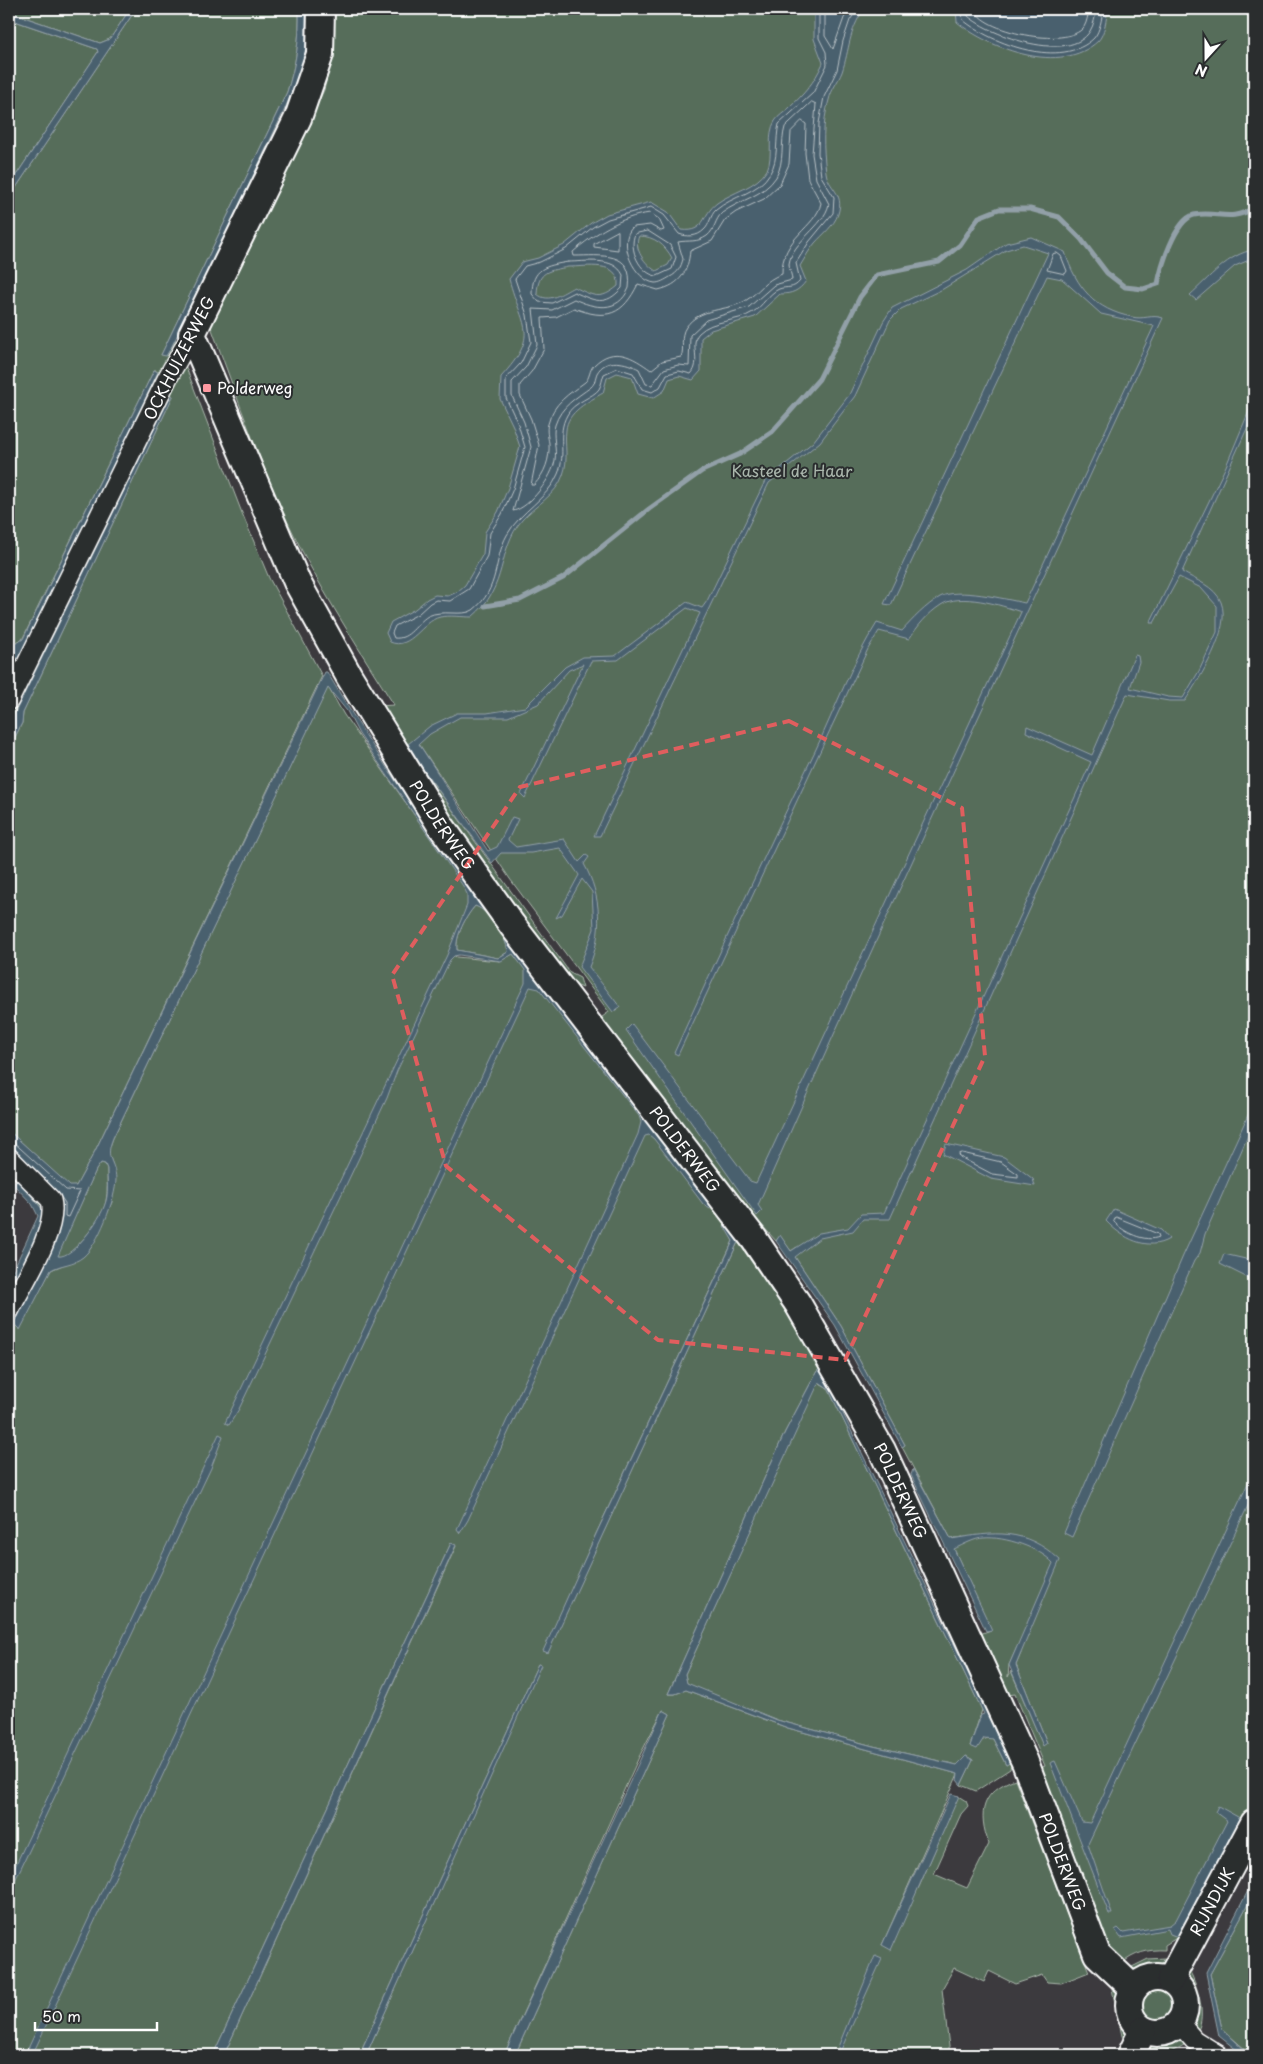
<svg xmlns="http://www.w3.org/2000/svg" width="1263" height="2064" viewBox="0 0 1263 2064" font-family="'Playpen Sans',sans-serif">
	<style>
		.green { fill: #566d5a; stroke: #aab6ac; fill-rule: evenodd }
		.water { fill: #4a616e; stroke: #92a0a8; fill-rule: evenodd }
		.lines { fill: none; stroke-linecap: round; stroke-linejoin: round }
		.shore { stroke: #b7c0c5; stroke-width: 1 }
		.stream { stroke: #92a0a8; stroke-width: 5 }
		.street-casing { stroke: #fff; stroke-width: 22 }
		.secondary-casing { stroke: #fff; stroke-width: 30 }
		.street { stroke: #2a2d2e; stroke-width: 19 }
		.secondary { stroke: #2a2d2e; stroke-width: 26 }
		.marked { fill: none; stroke: #e05e5e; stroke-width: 4; stroke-dasharray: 10 6; stroke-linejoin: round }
		.poi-dot { fill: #ff9aa2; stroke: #2a2d2e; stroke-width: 2 }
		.labels { text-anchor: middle; stroke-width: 4; stroke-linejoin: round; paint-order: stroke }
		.street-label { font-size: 16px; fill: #fff; stroke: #2a2d2e }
		.poi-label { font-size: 16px; fill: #fff; stroke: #2a2d2e; text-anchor: start }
		.park-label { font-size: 16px; fill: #aab6ac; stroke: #2a2d2e }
	</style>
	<rect width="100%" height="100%" fill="#3c3a3e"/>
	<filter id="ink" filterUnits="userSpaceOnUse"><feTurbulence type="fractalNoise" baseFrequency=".02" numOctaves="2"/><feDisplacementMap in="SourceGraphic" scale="10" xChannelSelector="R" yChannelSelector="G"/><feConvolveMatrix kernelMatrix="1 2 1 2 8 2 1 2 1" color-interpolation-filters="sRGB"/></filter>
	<g filter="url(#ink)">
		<g class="green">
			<path d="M9 9H130L110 39 100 43 9 12Z"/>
			<path d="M136 9H299C300 39 296 63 287 92L161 355 172 346 175 339 242 513 269 578 322 676 95 1151 76 1186 70 1187 9 1131V749L22 723 23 713 173 396 171 395 151 435 9 725V685L156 370H154L22 640 11 643 9 641V198Z"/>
			<path d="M335 9H1254V1808L1247 1822 1231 1814 1171 1934 1178 1937 1235 1829 1241 1832 1184 1942 1178 1937 1165 1945V1950C1148 1949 1134 1953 1121 1964L1107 1954 1034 1771 1045 1766 1015 1694 1002 1696 974 1636 991 1630 954 1549 963 1537 951 1539 902 1447 905 1445 841 1326 795 1257 797 1247 791 1251 780 1236 776 1241 760 1223 754 1231 598 1020 609 1012 510 879 419 744H408L379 706 394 705C362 654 329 603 301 549 264 477 238 399 210 324L324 90 333 54ZM1017 1647 1021 1653 1016 1665 1047 1743 1043 1745 1011 1671 1008 1677 1009 1665Z"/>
			<path d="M9 19 97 49 98 52 9 186Z"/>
			<path d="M328 687 344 715 472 897 449 951 456 957 500 961 513 954 698 1187 725 1225 733 1241 596 1534 544 1651 548 1652 738 1242 807 1343 823 1371H817L785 1432 668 1694H675L686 1690 788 1728 958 1774 882 1945 919 1887 958 1796 966 1801 968 1806 961 1814 934 1874 967 1888 989 1844C977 1812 982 1791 1015 1779L1089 1972 1061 1983 1047 1982 1042 1975 1015 1984 989 1971 984 1982 954 1968 942 1989 950 2055H515L670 1714 663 1710 639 1757 504 2055H366L540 1665 538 1664 359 2055H224L456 1546 451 1543 213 2055H9V1359L15 1347 14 1341 9 1338V1290L43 1210 20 1181 9 1173V1152L52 1193 19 1330 51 1270 84 1256 91 1248 112 1202V1163L108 1152 113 1138Z"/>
			<path d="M425 772 570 973 580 978 583 988 567 982 418 775Z"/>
			<path d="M475 906C489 910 507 938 508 952L498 958 457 950C455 936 466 916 475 906Z"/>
			<path d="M101 1163 105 1164 107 1169C107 1180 108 1191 106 1201 103 1218 77 1250 63 1257L57 1256 96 1170Z"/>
			<path d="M818 1382 828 1388 982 1710 970 1746 990 1737 993 1739 1006 1765 1011 1762 1010 1769 976 1791 961 1785 973 1760 966 1756 957 1765 873 1746 777 1720 687 1684 685 1674Z"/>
			<path d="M1254 1893V2055H1247V2051L1222 2029 1210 1974Z"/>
			<path d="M1165 1958 1171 1962 1161 1968 1138 1972 1130 1968 1148 1959Z"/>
			<path d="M1190 1972C1198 1987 1206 2015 1198 2030L1193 2024 1196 2006 1189 1987 1187 1973Z"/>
			<path d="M1114 1983C1122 1996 1118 2001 1121 2014 1123 2024 1127 2032 1128 2042L1125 2043 1122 2036 1112 1989Z"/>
			<circle cx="1158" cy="2006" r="19"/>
			<path d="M1172 2041 1183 2042 1184 2045C1172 2052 1154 2062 1142 2049L1151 2045Z"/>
		</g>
		<g class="water">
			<path d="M130 9H136L9 198V186L98 52 97 49 9 19V12L100 43 110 39Z"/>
			<path d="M299 9H306V46L302 67 284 111 172 346 166 356 161 355 287 92C296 63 300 39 299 9Z"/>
			<path d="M814 9H864C848 33 850 48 842 72 838 82 831 90 829 100 822 123 823 148 826 172 828 189 845 192 838 214 834 226 823 234 815 243 809 250 805 258 800 266L806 281C799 291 792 294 780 294L755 317 711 330 701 338V371L693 380 679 376 669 379 664 391 653 398 638 394 632 377 617 373 607 378 603 393C589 401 567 412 566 430 564 446 569 458 563 475 556 496 535 505 522 520 496 551 509 586 472 617 462 617 450 615 440 617 422 621 411 651 390 642L386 633 391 622 415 609 427 599 435 595 448 596 457 592 465 585 483 554 485 532 498 512 508 488 520 447 513 426 500 399 501 377C541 333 522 328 509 279L522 262 538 258 564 245 591 223 607 214 651 202 668 212 681 230C706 233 701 215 717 203 732 192 757 187 767 170 774 155 766 135 775 121 778 116 785 112 789 108 804 94 814 83 823 63L814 39ZM639 236C654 236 665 245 672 258L668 265 656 271C645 264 633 249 639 236ZM568 267C587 267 620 260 618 286 600 301 594 296 574 287 562 293 549 304 537 294 538 270 549 271 568 267Z"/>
			<path d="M956 9H1108C1106 19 1105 34 1098 41 1061 76 990 49 957 22Z"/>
			<path d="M1031 237 1065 252C1076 287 1095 310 1132 317 1143 320 1152 314 1163 318 1027 613 889 907 758 1205L762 1211 757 1216 626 1030 632 1024 750 1181 756 1183 1021 612C1001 605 960 592 941 605 927 614 918 626 909 639L879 631 868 649 678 1055 674 1053C720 951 767 850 816 749 836 707 852 662 877 623L902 631C913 619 925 606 940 597 958 587 1004 599 1025 603L1154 326 1101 314 1062 279 1047 276 891 605 884 604 1048 253 1023 245 1006 250 943 289 901 309 890 320 855 396 820 442 769 483 600 836H594L700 613 687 608 618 660 591 661 525 798 521 794 583 664 569 670 538 704 508 717H460L430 734 419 744 488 851 497 847 512 817 518 819 508 840 516 847 564 839 579 862 586 855 589 857 584 864C602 896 603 933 589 967L620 1007 613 1012 579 967 594 929 592 892 582 879 562 915 556 918 579 875 560 848 531 853H501L492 863 425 772 408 744 430 726 457 713H487L525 707 565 667 583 657 615 656 687 602 702 608 707 601 765 481 813 442 849 395 883 322 892 308 967 270 1006 243Z"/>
			<path d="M1254 250V258L1235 266 1196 300 1190 295C1208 279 1229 253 1254 250Z"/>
			<path d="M154 370 158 372 9 684V666L13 657 9 651V641L17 643 23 639Z"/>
			<path d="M171 395 173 396 23 713 22 723 9 749V725Z"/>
			<path d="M1254 399V413L1182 572C1195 580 1215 586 1221 602 1232 629 1199 679 1185 701H1169L1127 694 890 1219H863L853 1231 820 1238 795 1257 841 1326 905 1445 902 1447 835 1325 776 1241 780 1235 791 1251 819 1233 848 1228 861 1214 884 1213 1091 762 1026 732 1027 726 1092 755 1135 655 1138 656 1139 662 1130 688 1168 697 1183 698 1199 671 1217 632V606L1201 588 1179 577 1154 623H1150L1226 466Z"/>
			<path d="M325 672H327C432 850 562 1009 688 1172L712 1207 710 1209 703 1204 654 1139 649 1135 645 1136 468 1520 460 1533 457 1529 638 1134 641 1122 639 1116 539 989 530 987 37 2045 32 2055H25L525 983V970L513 954 501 961 459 955 454 956 450 960 397 1071 387 1098 358 1160 239 1409 229 1425 225 1423 447 955 467 905V894L463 886 359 734 347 711 328 688 113 1138C104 1160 115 1159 116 1179 116 1198 98 1245 83 1257 73 1265 61 1264 51 1270L20 1330 13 1323 59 1224 9 1152V1131L70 1186H76L95 1151ZM475 906C489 910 507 938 508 952L498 958 457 950C455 936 466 916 475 906ZM101 1163 105 1164 107 1169C107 1180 109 1194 105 1204 101 1218 73 1259 58 1256L96 1170Z"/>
			<path d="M1254 1102V1122L1205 1234 1200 1253 1194 1261 1072 1537 1064 1533 1183 1256Z"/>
			<path d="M946 1144 1004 1157 1033 1179 1035 1186 991 1179 943 1154Z"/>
			<path d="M18 1180 43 1210 42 1223 36 1239 9 1290V1279L38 1216 32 1204 15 1186V1181Z"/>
			<path d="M1114 1209 1161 1230 1169 1239C1148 1252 1122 1238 1106 1221Z"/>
			<path d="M728 1222 738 1242 548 1653 543 1651 596 1534 729 1250 733 1241 724 1226Z"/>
			<path d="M1224 1254 1254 1261V1281L1220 1264Z"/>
			<path d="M821 1368 1011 1762 1006 1765 993 1739 984 1738 977 1749 970 1746 981 1715 984 1714 828 1388 819 1382 685 1674 687 1683 777 1720 873 1746 957 1765 966 1756 973 1760 961 1785 957 1780 958 1774 788 1728 686 1690 675 1694H668L785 1432 817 1371Z"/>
			<path d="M219 1434 223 1436 211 1468 9 1893V1879Z"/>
			<path d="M913 1469 951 1539C995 1532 1024 1527 1060 1560L1016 1665 1047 1743 1043 1746 1009 1665 1053 1563C1040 1548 1004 1536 984 1538 975 1538 963 1545 954 1549L992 1630 986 1631 911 1475Z"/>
			<path d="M1254 1470V1493L1088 1844 1112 1914H1109L1050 1763 1055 1761 1082 1822 1090 1823Z"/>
			<path d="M451 1543 456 1545 224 2055H213Z"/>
			<path d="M538 1664 541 1665 366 2055H359Z"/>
			<path d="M663 1710 670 1714 515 2055H504Z"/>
			<path d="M951 1794 959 1796 891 1950 882 1945Z"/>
			<path d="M1218 1806 1247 1822 1241 1832 1235 1829 1178 1937 1170 1934 1168 1929 1121 1938 1115 1930 1118 1928 1123 1933 1170 1925 1176 1920 1227 1821 1215 1812Z"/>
			<path d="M1254 1879V1893L1210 1974 1222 2029 1247 2052 1243 2055 1219 2036 1206 1973Z"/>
			<path d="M875 1956 882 1959 840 2052 838 2047Z"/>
		</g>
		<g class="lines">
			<g class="shore">
				<path d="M819 9V38L826 52 827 65 813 93 779 124C775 140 779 159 770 173 759 193 732 196 716 210 710 215 710 225 704 230 697 237 687 237 679 234L664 215 651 207 608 219 593 227 566 249 540 262 525 266 515 279 527 315 531 342 521 363 506 379V398L518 424 525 447 513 489 502 514 490 533 487 556 469 589 450 601 436 600 430 603 418 614 395 626 392 633 394 638C410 640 416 623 428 616 442 609 463 617 473 610 500 589 493 560 507 535 520 511 548 499 558 474 567 453 556 435 567 415 573 402 594 397 599 389 602 384 602 379 604 374L617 368 633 373 642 389 652 392 660 387 667 374 679 371 691 374C702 363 689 343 699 333 713 319 736 323 753 312 762 307 769 293 779 289 787 286 793 290 800 281L796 263 809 242 833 213 834 197 821 176 818 153 819 123 824 97 837 70 843 41 850 20 858 9"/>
				<path d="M825 9V36L833 49 844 18 851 9"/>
				<path d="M961 9 963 20C992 44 1062 70 1094 38 1100 31 1102 18 1103 9"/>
				<path d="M967 9 968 16C991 36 1070 64 1090 31 1094 25 1095 16 1097 9"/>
				<path d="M975 9C979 31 1067 50 1084 27 1087 22 1088 15 1089 9"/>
				<path d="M812 102 816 104 812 154 816 179 829 204C824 227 792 241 789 264 789 270 792 275 792 280L774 285 749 307 706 320 690 335 689 366 678 365 664 369 652 385 646 384 639 369C626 362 606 357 597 373 595 378 595 384 591 387 576 398 561 406 555 425 552 435 557 449 555 460 553 476 530 508 513 511L531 447 524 422 512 396V382L526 367 537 345 533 309 552 310 574 299C594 308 618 314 629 288 634 250 601 256 574 256L573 252C595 233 620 217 650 213L659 219 664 230 661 231 650 225 633 227C616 242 635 281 655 283 660 283 665 280 670 277 678 273 681 267 683 259L678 242C689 240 697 243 707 236 715 230 715 219 722 213 739 200 764 196 776 177 785 161 780 144 785 127Z"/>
				<path d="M802 121 806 124 805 153 808 179 821 203C816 228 781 237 782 274 764 280 760 292 745 301 725 312 700 307 686 327 679 337 685 348 681 357L662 361 651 370C633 357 614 345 594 365 589 370 590 378 585 382 569 394 553 403 548 424 546 430 548 437 549 443 550 459 545 473 534 485H531L539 445 531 419 520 395V385L532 371 544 349 542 318 556 317 574 308C607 321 623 315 638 284L658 290C681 285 688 271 690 251L712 241 725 220 736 212 764 199 780 184 789 164 791 132Z"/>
				<path d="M618 231V250L594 247V244Z"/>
				<path d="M648 231 670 245 676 257 672 269 657 276C640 274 628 249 635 234Z"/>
				<path d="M1057 253 1061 256 1067 271 1065 274 1047 270 1053 254Z"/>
				<path d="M568 262C586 262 614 256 623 275L622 288C605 307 595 301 574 292L552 303 539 302 532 294C532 268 545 266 568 262Z"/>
				<path d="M9 1138 66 1190 80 1191 68 1217 65 1216V1203L59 1194"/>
				<path d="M962 1153 1001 1162 1018 1174V1177L992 1174 960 1157 959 1154Z"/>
				<path d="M1116 1217 1158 1234 1159 1237C1145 1243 1123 1232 1114 1222Z"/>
			</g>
			<path class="stream" d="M485 606 520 600 563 578 649 509 702 471 740 454 772 432 819 379 860 297 877 275 939 262 960 245 979 217 999 209H1030L1059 217 1081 239 1107 273 1125 287 1143 289 1158 284C1161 267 1175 220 1194 215 1217 210 1229 223 1254 208"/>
			<g class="street-casing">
				<g id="street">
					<path d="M9 700 168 377 192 334"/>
					<path d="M9 1158 51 1200C59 1230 22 1284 9 1311"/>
					<path d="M1179 2023 1194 2040 1218 2055"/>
				</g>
			</g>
			<g class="secondary-casing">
				<g id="secondary">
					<path id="s1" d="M321 9 320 54 298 118 192 334 297 582 349 676 441 826 512 925 754 1239 798 1304 882 1450 1025 1762 1097 1954 1134 1989"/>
					<circle cx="1157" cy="2005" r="28"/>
					<path id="s2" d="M1170 1980 1254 1823"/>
					<path d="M1131 2055 1143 2030"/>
				</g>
			</g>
			<use href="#street" class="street"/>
			<use href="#secondary" class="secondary"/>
		</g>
	</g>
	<path class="marked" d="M789 721 962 808 985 1056 845 1360 658 1340 446 1166 392 975 520 787Z"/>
	<rect class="poi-dot" x="202" y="383" width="10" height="10" rx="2.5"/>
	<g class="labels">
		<g class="street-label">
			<text transform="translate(179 358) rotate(-63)" y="6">OCKHUIZERWEG</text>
			<text dy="6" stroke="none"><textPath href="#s1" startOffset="906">POLDERWEG</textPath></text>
			<text dy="6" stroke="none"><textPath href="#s1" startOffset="1311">POLDERWEG</textPath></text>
			<text dy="6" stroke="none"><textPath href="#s1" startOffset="1716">POLDERWEG</textPath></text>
			<text dy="6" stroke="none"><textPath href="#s1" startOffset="2121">POLDERWEG</textPath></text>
			<text dy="6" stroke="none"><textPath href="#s2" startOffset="89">RIJNDIJK</textPath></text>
		</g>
		<g class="poi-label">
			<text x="217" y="394">Polderweg</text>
		</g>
		<g class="park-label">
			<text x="792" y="477">Kasteel de Haar</text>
		</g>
	</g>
	<rect width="1263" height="2064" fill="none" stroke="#2a2d2e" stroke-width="30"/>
	<rect x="15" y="15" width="1233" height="2034" fill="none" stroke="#fff" stroke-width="2" filter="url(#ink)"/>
	<g transform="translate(1206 58) rotate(201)" stroke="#2a2d2e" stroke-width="4" paint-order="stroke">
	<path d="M0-4L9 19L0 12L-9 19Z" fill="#ffffff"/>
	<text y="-8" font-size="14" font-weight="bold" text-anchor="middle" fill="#ffffff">N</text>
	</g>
	<path d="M35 2022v8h122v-8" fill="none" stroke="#ffffff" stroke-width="2.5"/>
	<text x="42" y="2022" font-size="15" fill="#ffffff" stroke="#2a2d2e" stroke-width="4" paint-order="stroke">50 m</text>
</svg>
